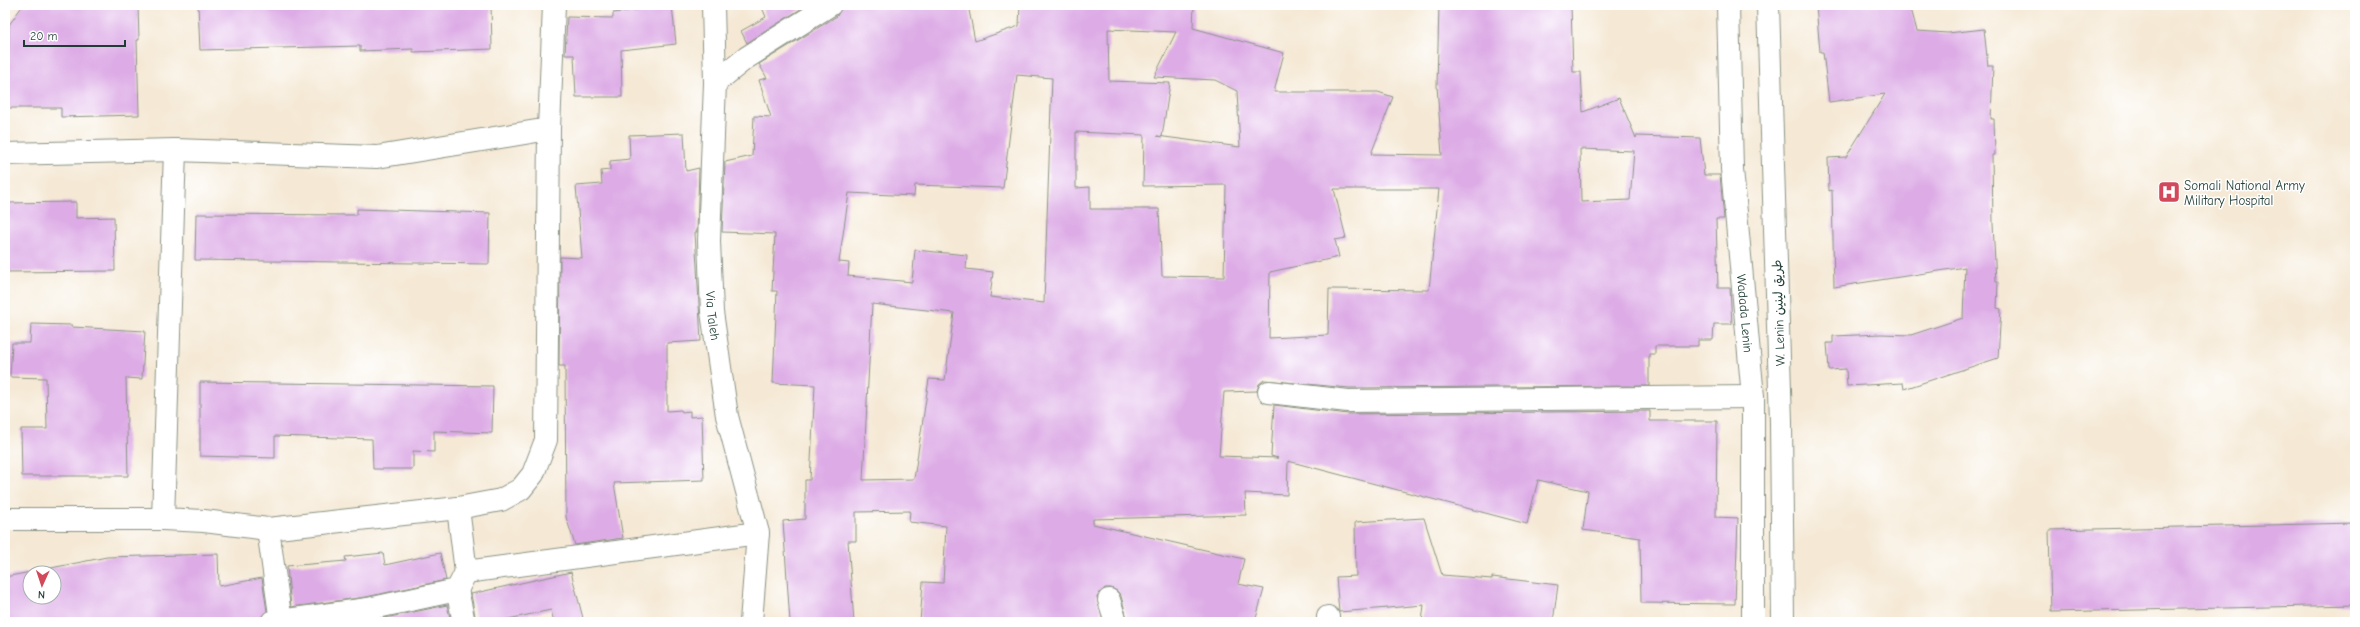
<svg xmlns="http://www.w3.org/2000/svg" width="2360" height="627" viewBox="0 0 2360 627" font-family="'Comic Neue','Playpen Sans Arabic',sans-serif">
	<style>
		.building { fill: #ddace6; fill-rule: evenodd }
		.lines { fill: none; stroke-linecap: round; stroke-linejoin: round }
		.minor-casing { stroke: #8a9384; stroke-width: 24 }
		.secondary-casing { stroke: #8a9384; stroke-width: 24 }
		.minor { stroke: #fff; stroke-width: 22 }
		.secondary { stroke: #fff; stroke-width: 22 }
		.labels { text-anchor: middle; stroke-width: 3; stroke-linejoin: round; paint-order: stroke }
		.poi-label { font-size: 13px; fill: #1f3d34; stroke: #fff; text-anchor: start }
		.street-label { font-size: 13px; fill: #1f3d34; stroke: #fff }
	</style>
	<rect width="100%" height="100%" fill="#fff"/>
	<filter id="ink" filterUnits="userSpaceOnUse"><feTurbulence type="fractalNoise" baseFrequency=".025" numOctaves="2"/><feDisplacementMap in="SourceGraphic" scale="8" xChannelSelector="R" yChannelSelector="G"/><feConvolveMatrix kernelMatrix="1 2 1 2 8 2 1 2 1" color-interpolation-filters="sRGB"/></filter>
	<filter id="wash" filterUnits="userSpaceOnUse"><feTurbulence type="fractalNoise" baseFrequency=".012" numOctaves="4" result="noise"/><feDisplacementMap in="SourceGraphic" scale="16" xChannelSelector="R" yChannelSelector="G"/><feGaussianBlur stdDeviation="0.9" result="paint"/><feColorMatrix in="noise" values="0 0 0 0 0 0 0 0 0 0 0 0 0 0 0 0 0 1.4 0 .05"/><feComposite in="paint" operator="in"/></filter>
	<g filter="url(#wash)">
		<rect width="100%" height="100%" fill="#f5e9d5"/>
		<g id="blocks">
			<g class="building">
				<path d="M23 5H138L139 40H137L139 115 61 117V108H8L9 25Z"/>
				<path d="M198 5H491L492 49 413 52V49L360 51V46L200 50Z"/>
				<path d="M672 5 676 44 621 50 622 97H576L574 55H565L567 17 613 18V13Z"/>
				<path d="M761 5H807L747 43 741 31 766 17Z"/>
				<path d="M842 5H968L975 41 1019 26 1020 5H1194L1193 28 1284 53 1274 92H1378L1393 97 1371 154 1442 155 1437 86 1439 5H1571L1573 72H1581L1583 112 1619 98 1636 138V136L1700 138 1704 175H1720L1724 219H1716L1718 288H1730L1732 324H1714L1713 340H1698V346H1655V354H1649V386L1349 388 1264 380 1259 384 1257 391 1224 392 1219 456 1278 458 1271 456 1274 405 1348 414 1650 411V421H1717L1716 517 1738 518 1735 604 1641 603 1640 538 1583 530 1588 491 1538 480 1527 524 1288 461 1287 495 1245 493 1246 515 1093 519V524L1244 559 1238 584 1264 589 1255 622H1128L1121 596 1117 591 1111 588H1105L1097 597 1103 622H920L923 582 943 583 946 526 909 522 910 511 856 512V541H848L854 622H790L783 521 805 519V480H810L815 385 773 383 777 291H772L775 234 722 232 725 162 752 156 754 116 771 117 759 80 767 78 759 64 837 16ZM1108 29 1176 32 1154 77 1215 80 1237 91 1240 147 1157 136 1162 137 1170 83 1109 81ZM1017 75 1052 78 1044 303 990 297 993 272 966 269 967 255 915 250 912 282 848 276 849 263 839 262 849 193 914 196 915 185 1003 188ZM1076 132 1144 135 1143 186 1226 185 1224 277 1162 276 1159 209H1090V187L1076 188ZM1580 149 1634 151 1630 200 1581 202ZM1334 189H1439L1429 290 1329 289 1328 335 1269 338 1270 272 1339 257 1335 240 1346 238ZM872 304 954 313 945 380 929 379 914 479 863 480Z"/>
				<path d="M1816 5H1910L1917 31 1948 33 1984 29 1988 66H1993L1991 119H1994L1995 155H1992L1993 224 1996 282H1998L1997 308 2001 309 1998 358 1904 389 1903 383 1847 386 1846 369 1829 370 1827 343H1833V336L1881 334 1911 335 1963 318 1965 267 1834 287 1832 190 1829 191 1828 158 1846 157 1885 94 1829 102 1823 52H1820Z"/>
				<path d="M684 133 686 171 699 168 697 232H695L701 341 667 343V411L681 410 682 412 690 411V417L702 416 704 480 614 483 623 538 575 545 566 517 565 366H559L560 257 582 258 576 186 602 184 601 171 610 170V161L630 159 629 135Z"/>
				<path d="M76 202V218L114 217 115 271 5 272V203Z"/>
				<path d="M357 209 490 213 489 264 195 260 196 214 357 215Z"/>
				<path d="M31 324 72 325V327L145 331 142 379 126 378 128 476H22L21 429H47L46 378 10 377 12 343H30Z"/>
				<path d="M200 382 493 386 492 433 434 431V452L413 451V469H373L372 439 275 436V458L200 456Z"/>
				<path d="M1424 518 1442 575 1492 579V577L1558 585 1553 622H1422L1424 605 1339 612 1336 577 1356 576 1355 522Z"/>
				<path d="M2355 523V605L2051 612 2049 530Z"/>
				<path d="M383 553 385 565 440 553 446 580 366 597 291 607 287 566 346 561 345 557Z"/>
				<path d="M218 554 219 586 262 578 267 611 261 617 260 622H257L256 617 227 622H5V577L107 557ZM30 573H54V597H30Z"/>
				<path d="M571 572 584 622H554L551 610 494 622H476L471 594Z"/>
				<path d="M447 605 451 622H365L371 621Z"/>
			</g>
		</g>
	</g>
	<g filter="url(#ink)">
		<use href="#blocks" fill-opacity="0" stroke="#8a9384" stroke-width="1"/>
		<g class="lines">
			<g class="minor-casing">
				<g id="minor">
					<path id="s1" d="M713 5 715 83 709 241 712 312 727 416 758 533 751 622"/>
					<path d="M715 83 746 58 830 5"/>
					<path d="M175 150 163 519 204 521 268 529 458 508 501 500 521 489 533 474 546 440 549 129 554 5"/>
					<path d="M5 154 175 150 377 157 549 129"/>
					<path d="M1269 392 1348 401 1753 397"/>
					<path d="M458 508 466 572"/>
					<path d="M5 519H163"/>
					<path d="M268 529 281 622"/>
					<path d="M457 590 464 622"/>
					<path d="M1109 600 1116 622"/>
					<path d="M272 622 368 609 457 590 466 572 758 533"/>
					<path d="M1328 622V617"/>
				</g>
			</g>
			<g class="secondary-casing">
				<g id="secondary">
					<path id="s2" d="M1728 5 1732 169 1753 397V622"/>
					<path d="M1768 5 1781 422 1783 622"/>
				</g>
			</g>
			<use href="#minor" class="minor"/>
			<use href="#secondary" class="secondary"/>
		</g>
	</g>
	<defs>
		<g id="hospital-square" transform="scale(1.15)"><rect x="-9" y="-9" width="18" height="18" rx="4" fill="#d1495b" stroke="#fff"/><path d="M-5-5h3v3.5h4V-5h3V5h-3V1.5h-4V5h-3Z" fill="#fff"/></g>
	</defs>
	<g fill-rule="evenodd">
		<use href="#hospital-square" x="2169" y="192"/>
	</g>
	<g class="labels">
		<g class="poi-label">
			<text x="2184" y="190">Somali National Army<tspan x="2184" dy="15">Military Hospital</tspan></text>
		</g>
		<g class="street-label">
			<text dy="5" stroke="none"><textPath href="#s2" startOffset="309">Wadada Lenin</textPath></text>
			<text transform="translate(1778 313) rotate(-92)" y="5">W. Lenin طريق لينين</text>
			<text dy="5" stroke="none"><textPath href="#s1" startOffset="311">Via Taleh</textPath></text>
		</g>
	</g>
	<rect width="2360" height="627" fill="none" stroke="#fff" stroke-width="20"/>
	<g transform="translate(42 585) rotate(183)"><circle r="19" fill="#ffffff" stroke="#a5b1ae"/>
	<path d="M0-3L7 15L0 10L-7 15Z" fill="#d1495b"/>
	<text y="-6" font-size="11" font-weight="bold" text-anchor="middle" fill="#1f3d34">N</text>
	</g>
	<path d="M24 40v6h101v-6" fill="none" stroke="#1f3d34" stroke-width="2"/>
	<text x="30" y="40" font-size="12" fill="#1f3d34" stroke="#ffffff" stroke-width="3" paint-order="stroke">20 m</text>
</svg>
